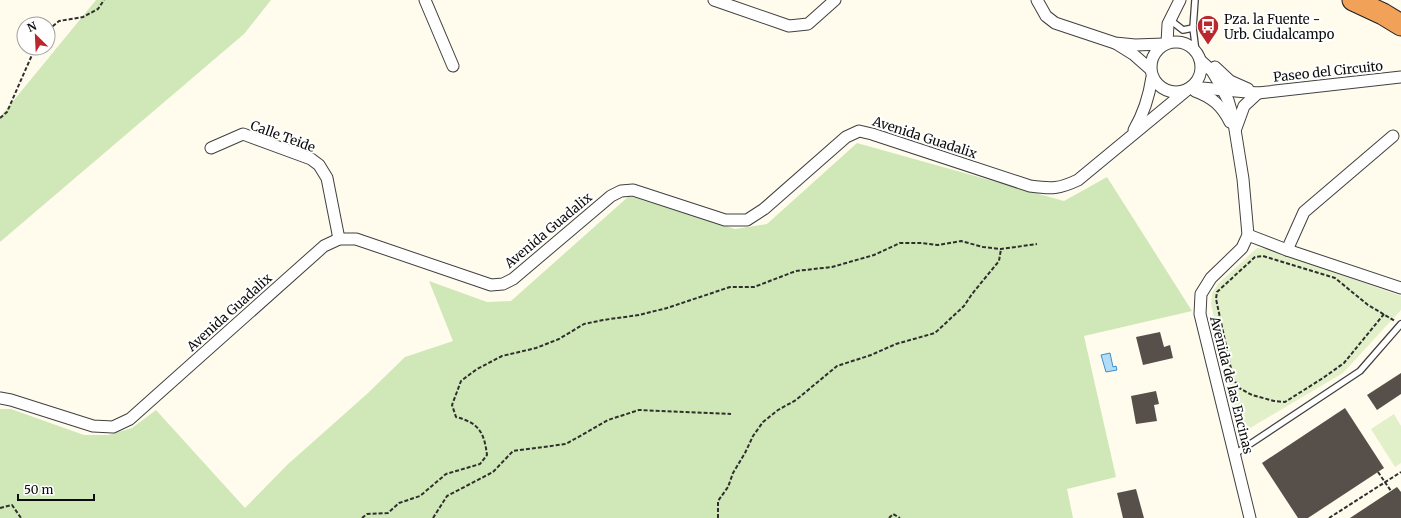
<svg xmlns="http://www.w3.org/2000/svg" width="1401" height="518" viewBox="0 0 1401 518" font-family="Merriweather,serif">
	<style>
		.green { fill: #d0e8b8 }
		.pitch { fill: #e2f0ca }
		.water { fill: #b3dcf5; stroke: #3b90cb }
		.building { fill: #564f4a }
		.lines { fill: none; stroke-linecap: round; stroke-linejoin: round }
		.lane-casing { stroke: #404040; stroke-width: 8 }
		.street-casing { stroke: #404040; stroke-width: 13 }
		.highway-casing { stroke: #1e1e1e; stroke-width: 23 }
		.path { stroke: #2f2f2f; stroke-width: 2; stroke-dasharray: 4 2; stroke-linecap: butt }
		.lane { stroke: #fff; stroke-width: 5.5 }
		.street { stroke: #fff; stroke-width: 11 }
		.highway { stroke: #f2a159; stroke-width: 21 }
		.labels { text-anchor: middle; stroke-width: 4; stroke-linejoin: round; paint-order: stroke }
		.poi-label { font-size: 13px; fill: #0d0d0d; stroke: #fff; text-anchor: start }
		.street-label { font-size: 13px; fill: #0d0d0d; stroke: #fff }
	</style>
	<rect width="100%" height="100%" fill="#fffcee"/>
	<g class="green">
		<path d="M96 0H271L244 34 0 242V117Z"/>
		<path d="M857 143 1064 201 1107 177 1192 311 1084 336 1116 477 1067 489 1073 518H0V409H11L84 435H108L132 428 156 410 245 508 287 465 368 393 405 357 453 341 429 281 487 302 511 301 629 196 735 229 767 224Z"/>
	</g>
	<g class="pitch">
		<path d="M1257 248 1268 249 1401 296V310L1343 373 1240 434 1211 304 1212 293 1219 283Z"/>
		<path d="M1394 414 1401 426V463L1395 467 1371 429Z"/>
	</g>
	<path class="water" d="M1110 353 1113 367 1116 366 1117 370 1106 372 1101 355Z"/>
	<g class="building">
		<path d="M1160 332 1164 347 1170 345 1173 358 1143 365 1136 337Z"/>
		<path d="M1401 373V394L1377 410 1367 395Z"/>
		<path d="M1156 391 1159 404 1154 405 1157 421 1136 424 1131 396Z"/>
		<path d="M1345 408 1384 468 1308 518H1298L1262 463Z"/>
		<path d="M1397 487 1401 492V518H1350Z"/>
		<path d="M1136 489 1144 518H1123L1117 493Z"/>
	</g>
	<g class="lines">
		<g class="lane-casing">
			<g id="lane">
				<path d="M1195 0 1193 28 1196 52"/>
				<path d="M1174 23 1183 30 1193 28"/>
				<path d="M1235 454 1360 371 1401 324"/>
			</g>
		</g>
		<g class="street-casing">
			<g id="street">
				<path d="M425 0 453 66"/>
				<path d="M714 0 789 26 808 24 835 0"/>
				<path d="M1037 0 1046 16 1055 23 1115 43 1135 45 1164 44"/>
				<circle cx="1176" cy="67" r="25"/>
				<path d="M1167 43 1168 24 1180 0"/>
				<path d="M1117 44 1133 54 1150 69"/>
				<path d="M1200 60 1212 71 1218 81 1228 100 1233 117 1243 179 1248 235 1242 248 1211 278 1201 294 1200 314 1250 518"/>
				<path d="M1215 67 1230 81 1248 89"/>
				<path d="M1191 87 1258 93 1401 77"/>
				<path d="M1195 91C1212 97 1222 106 1230 122"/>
				<path d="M1236 128 1244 106 1258 93"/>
				<path d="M1134 130C1144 113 1149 97 1152 77"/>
				<path d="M211 148 243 134 311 159 319 165 327 178 339 239"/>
				<path d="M1248 235 1287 250 1401 288"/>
				<path d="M1287 250 1304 212 1393 136"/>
				<path d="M0 398 11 400 93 426 113 427 130 419 324 246 339 239H356L491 285 503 284 513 279 611 196 621 191 633 190 725 220H747L764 209 846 137 859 131 872 134 1030 186C1052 189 1059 189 1078 180L1187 90"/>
			</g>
		</g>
		<g class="highway-casing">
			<path id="highway" d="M1353 0 1383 14 1401 25"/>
		</g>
		<g class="path">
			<path d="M48 30 59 21 83 17 98 9 104 0"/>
			<path d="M0 118 7 112 35 48"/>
			<path d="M1384 314 1344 363 1323 378 1285 402 1274 401 1252 395 1239 388 1233 378 1216 299 1217 292 1255 257 1263 256 1335 278 1368 305 1395 321"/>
			<path d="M1378 472 1391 491"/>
			<path d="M0 508 12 505 21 518"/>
			<path d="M362 518 367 514 388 513 399 503 420 496 446 474 480 464 487 455C484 432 479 423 456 417L452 405 461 381 477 369 502 356 536 348 559 339 584 324 603 320 639 315 667 308 730 287H754L796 271 832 267 874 255 900 243H922L938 245 961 241 983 247 1001 249 1037 244"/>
			<path d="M433 518 447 496 493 472 513 451 566 444 608 420 639 410 731 414"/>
			<path d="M718 518V501L728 487 733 473 745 453 753 436 763 422 778 410 796 400 837 366 871 355 896 344 935 333 964 306 972 294 999 261 1001 249"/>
			<path d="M889 518 893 514 900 518"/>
			<path d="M1329 518 1401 472"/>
		</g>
		<use href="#lane" class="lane"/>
		<use href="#street" class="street"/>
		<use href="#highway" class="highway"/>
	</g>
	<defs>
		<g id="bus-pin" transform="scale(1.15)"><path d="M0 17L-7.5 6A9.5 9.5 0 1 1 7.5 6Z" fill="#bb272c" stroke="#fff"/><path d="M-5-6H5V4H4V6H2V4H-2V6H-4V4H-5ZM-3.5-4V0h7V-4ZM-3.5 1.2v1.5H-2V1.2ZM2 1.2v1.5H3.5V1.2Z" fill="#fff"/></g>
	</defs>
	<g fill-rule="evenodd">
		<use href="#bus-pin" x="1208" y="26"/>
	</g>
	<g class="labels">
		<g class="poi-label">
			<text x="1224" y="24">Pza. la Fuente -<tspan x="1224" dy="15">Urb. Ciudalcampo</tspan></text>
		</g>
		<g class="street-label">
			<text transform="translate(1328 71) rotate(-6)" y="5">Paseo del Circuito</text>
			<text transform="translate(283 136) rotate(20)" y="5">Calle Teide</text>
			<text transform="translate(925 137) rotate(18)" y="5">Avenida Guadalix</text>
			<text transform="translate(548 230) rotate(-40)" y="5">Avenida Guadalix</text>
			<text transform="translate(229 312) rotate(-42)" y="5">Avenida Guadalix</text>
			<text transform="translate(1232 385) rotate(76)" y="5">Avenida de las Encinas</text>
		</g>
	</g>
	<g transform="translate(36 36) rotate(336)"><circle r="19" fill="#ffffff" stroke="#9e9e9e"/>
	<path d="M0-3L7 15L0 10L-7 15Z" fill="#bb272c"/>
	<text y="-6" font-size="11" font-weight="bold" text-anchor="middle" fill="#0d0d0d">N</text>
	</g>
	<path d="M18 494v6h76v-6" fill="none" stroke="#0d0d0d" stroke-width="2"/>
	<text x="24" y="494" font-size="12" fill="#0d0d0d" stroke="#ffffff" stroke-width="3" paint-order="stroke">50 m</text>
</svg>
